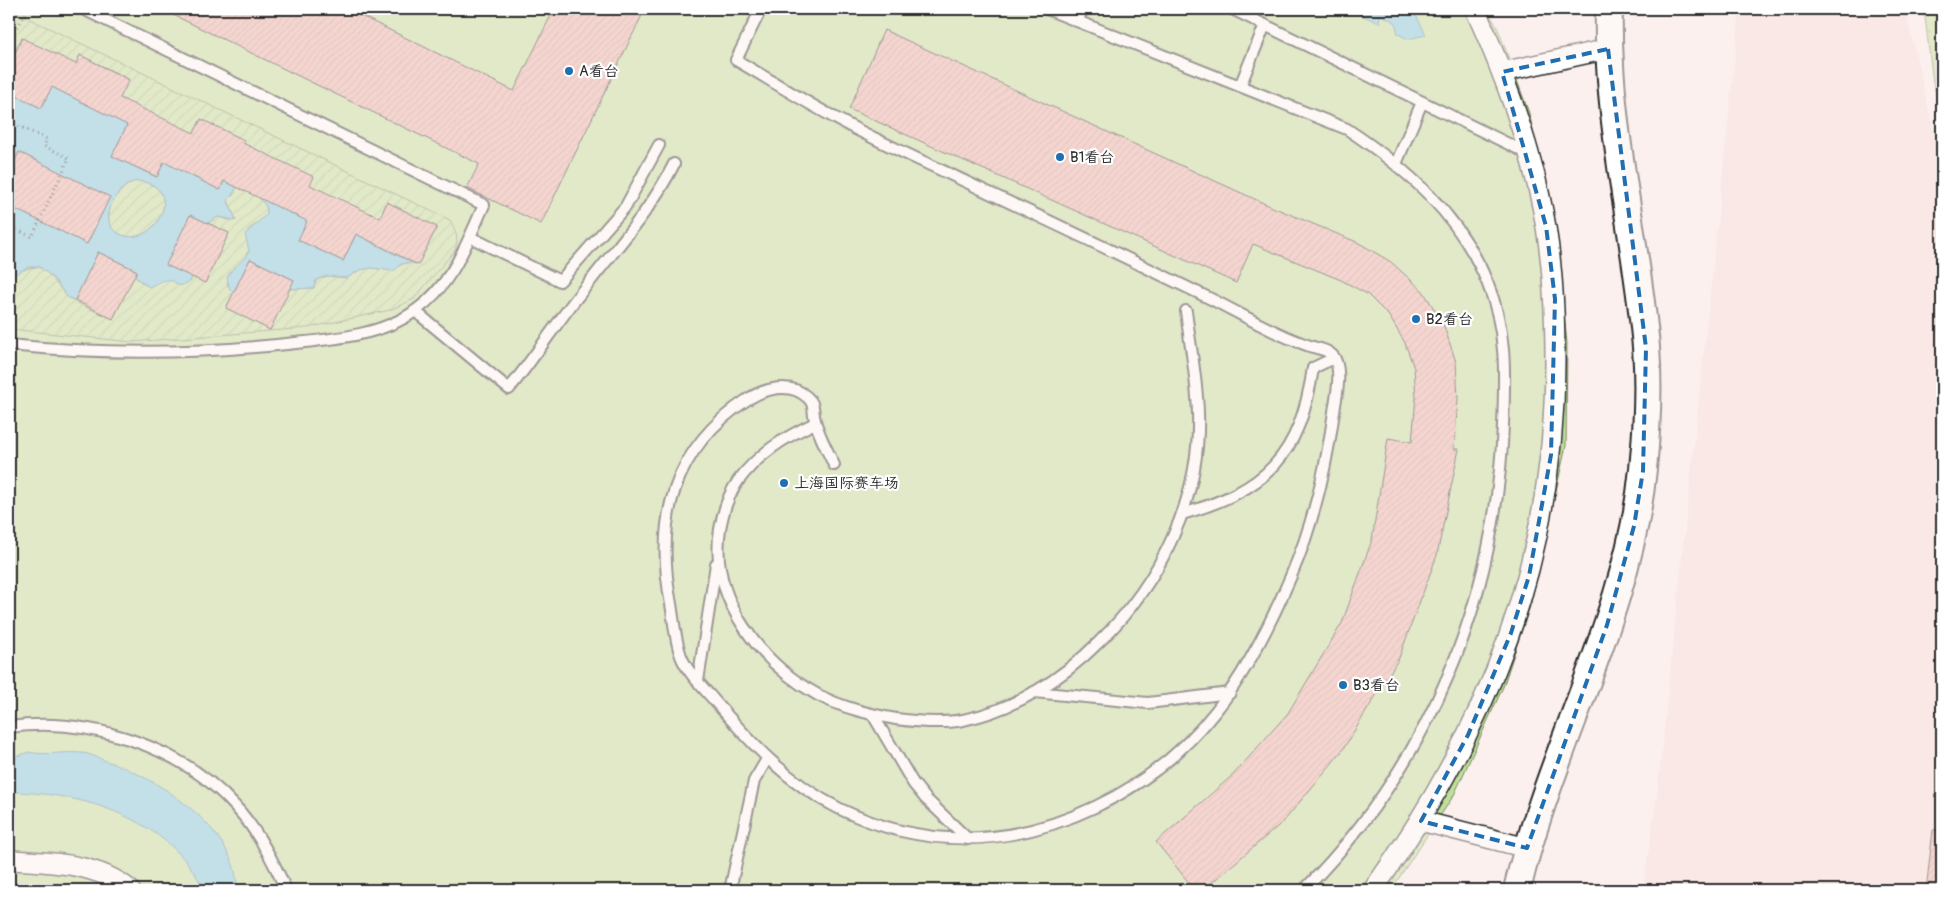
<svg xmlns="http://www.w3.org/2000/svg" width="1951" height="899" viewBox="0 0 1951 899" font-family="Pangolin,'LXGW WenKai TC',sans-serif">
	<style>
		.built { fill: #f7ded9 }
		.grass { fill: #c0e099; stroke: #768662 }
		.park { fill: url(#park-tufts); stroke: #768662 }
		.garden { fill: url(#garden-furrows); stroke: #768662; fill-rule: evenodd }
		.water { fill: #7fc9df; stroke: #5d8a97; fill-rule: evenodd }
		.building { fill: url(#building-hatch); stroke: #2b2b2b }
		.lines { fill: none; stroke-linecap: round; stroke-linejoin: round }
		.lane-casing { stroke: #2b2b2b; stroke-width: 14 }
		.street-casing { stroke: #2b2b2b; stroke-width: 22 }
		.secondary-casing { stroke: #2b2b2b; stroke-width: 30 }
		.path { stroke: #2b2b2b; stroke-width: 3; stroke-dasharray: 1 4; stroke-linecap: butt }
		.lane { stroke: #fff; stroke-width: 10 }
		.street { stroke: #fff; stroke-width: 19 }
		.secondary { stroke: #fff; stroke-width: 26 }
		.marked { fill: none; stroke: #1f6fb2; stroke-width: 4; stroke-dasharray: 10 6; stroke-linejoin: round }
		.poi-dot { fill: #1f6fb2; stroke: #fff; stroke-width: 2 }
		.labels { text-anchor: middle; stroke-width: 4.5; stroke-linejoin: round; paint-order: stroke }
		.poi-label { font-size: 15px; fill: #2b2b2b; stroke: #fff; text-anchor: start }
	</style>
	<defs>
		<pattern id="park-tufts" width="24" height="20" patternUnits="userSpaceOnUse" patternTransform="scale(1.25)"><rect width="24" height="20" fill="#c0e099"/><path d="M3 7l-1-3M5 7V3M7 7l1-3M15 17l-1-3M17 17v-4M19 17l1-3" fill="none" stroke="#a5c084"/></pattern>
		<pattern id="garden-furrows" width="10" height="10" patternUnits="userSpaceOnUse" patternTransform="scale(1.25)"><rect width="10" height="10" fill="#c0e099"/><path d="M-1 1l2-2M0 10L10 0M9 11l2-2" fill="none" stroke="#a5c084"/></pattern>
		<pattern id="building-hatch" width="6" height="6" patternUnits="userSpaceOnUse" patternTransform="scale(1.25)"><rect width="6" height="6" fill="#edb3a8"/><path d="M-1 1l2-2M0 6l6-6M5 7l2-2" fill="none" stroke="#cb9a91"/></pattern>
	</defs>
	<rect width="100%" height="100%" fill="#fbf0ee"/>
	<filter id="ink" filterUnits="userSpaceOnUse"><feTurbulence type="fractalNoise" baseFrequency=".02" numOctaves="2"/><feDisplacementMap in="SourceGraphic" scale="10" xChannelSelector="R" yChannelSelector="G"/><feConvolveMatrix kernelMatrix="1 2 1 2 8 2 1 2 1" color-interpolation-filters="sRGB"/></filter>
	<g filter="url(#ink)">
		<path class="built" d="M1740 9H1905L1942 166V890H1643L1657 795Z"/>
		<path class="grass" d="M9 9H1486L1497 26 1529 113 1555 229 1567 343 1566 446 1531 603 1503 687 1454 795 1391 890H9Z"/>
		<path class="park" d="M1924 9H1942V114L1933 83Z"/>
		<g class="garden">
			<path d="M9 9 450 220C456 232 459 237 455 250L414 299 390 310 307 328 132 342 9 329V277C46 257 43 270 67 296 72 302 104 315 113 319L134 276 145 285 167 279 190 282 192 277 205 283 229 233 208 223 218 217 233 221 236 220 228 200 235 193 233 163 244 140 201 119 183 155 127 126 118 102 129 79 80 55 66 84 22 38 9 65ZM260 198 365 237 369 241 387 202 437 227 418 265C409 261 400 263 394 271L371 268 360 270 347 278 327 276 316 280 314 288 289 289 270 330 226 308 234 292 227 284C229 275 231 267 241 264L249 250C243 220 251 234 267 214V208Z"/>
			<path d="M137 181C190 185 153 253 118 233 96 221 117 184 137 181Z"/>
		</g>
		<g class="water">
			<path d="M1348 9H1413L1426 35 1408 39 1398 34 1395 22 1380 15 1379 23Z"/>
			<path d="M56 79 121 106 127 126 112 156 156 177 170 149 177 169 220 190 233 163 236 189 228 201 236 220 218 217 208 223 190 215 167 265 192 277 190 282 179 286C168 275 161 282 149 287L134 276 136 270 98 252 75 300 67 297 55 280 40 267H28L9 277V257L13 249 9 247V129C11 122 15 111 9 105V92L41 108ZM137 181C190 185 153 253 118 233 96 221 117 184 137 181Z"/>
			<path d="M260 198 312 211 299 240 343 261 362 222 365 237 369 241 411 262 401 264 394 271 371 268 360 270 347 278 327 276 316 280 314 288 289 289 294 280 250 259 234 292 230 290 227 278C232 266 243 263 249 251L245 234 267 214V208Z"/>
			<path d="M29 752C45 756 64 751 81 753 89 753 98 758 106 761 157 777 239 830 237 890H204C171 819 81 792 9 792V755L17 756Z"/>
		</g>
		<g class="building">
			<path d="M161 9H347L514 91 554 9H645L541 224 467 188 479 164Z"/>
			<path d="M884 30 1270 206 1359 243 1391 262 1423 291 1443 323 1456 362 1458 399 1454 449H1459L1437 555 1399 658 1342 751 1284 821 1203 890H1195L1156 842 1234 774 1288 713 1342 623 1372 540 1388 438 1412 442 1416 397 1414 368 1405 343 1389 316 1367 294 1341 280 1253 244 1236 283 849 109Z"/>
			<path d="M22 38 76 64 80 55 129 80 120 98 194 133 201 119 244 140 243 143 314 177 310 185 380 218 387 202 437 227 418 265 356 234 343 261 298 240 307 221 224 181 220 190 164 162 157 177 112 156 127 125 52 87 41 108 9 92V65Z"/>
			<path d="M19 152 110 197 87 244 9 206V174Z"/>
			<path d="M190 215 229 233 205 283 166 265Z"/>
			<path d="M98 252 137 271 113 319 75 300Z"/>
			<path d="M250 259 294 280 270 330 226 308Z"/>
			<path d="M1933 830H1942V890H1926Z"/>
		</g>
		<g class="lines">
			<g class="lane-casing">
				<g id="lane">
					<path d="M761 9 736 60C767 78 797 97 828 114 877 142 930 164 981 189 1058 225 1135 262 1211 299 1243 315 1274 334 1307 345 1317 349 1330 349 1335 359 1342 374 1336 397 1334 412 1326 469 1314 523 1291 576 1248 677 1199 757 1097 806 1012 847 925 850 840 809 787 783 751 743 713 699 702 686 687 672 681 656 675 640 674 621 671 604 655 520 672 449 748 399 764 389 790 381 807 397 814 403 813 407 814 416 817 433 827 449 834 465"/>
					<path d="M1047 9 1347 129C1406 168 1460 215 1487 282 1507 329 1505 375 1503 425 1496 602 1429 764 1304 890"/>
					<path d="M1232 9 1529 154"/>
					<path d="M1077 21 1083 9"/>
					<path d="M1240 86 1265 25"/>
					<path d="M1396 164 1422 102"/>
					<path d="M470 237 560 281 626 206 659 145"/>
					<path d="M415 311 509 389C538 353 562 314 592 279 622 241 652 208 674 164"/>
					<path d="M9 345C106 355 198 354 296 343 335 339 382 335 415 311 452 285 466 245 484 205L83 9"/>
					<path d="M815 423C785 437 758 454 738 481 728 495 723 512 720 529 709 598 760 663 818 695 843 708 869 714 896 719 918 722 941 724 963 720 1014 710 1062 679 1099 642 1160 583 1201 499 1198 413 1197 379 1190 345 1186 311"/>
					<path d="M1182 514C1266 490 1300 457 1313 368L1334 358"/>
					<path d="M698 681 716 564"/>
					<path d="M1034 692 1148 703 1230 693"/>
					<path d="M873 715 913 783 926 799 968 839"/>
					<path d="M9 727C88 716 181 746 235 806 258 831 273 860 286 890"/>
					<path d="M730 890 754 781 767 759"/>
				</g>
			</g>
			<g class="street-casing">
				<g id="street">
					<path d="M1502 72 1608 49"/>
					<path d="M1421 821 1527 848"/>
					<path d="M9 860C49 862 98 863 130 890"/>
					<path d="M1373 890C1489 727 1556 560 1555 358 1555 314 1553 270 1546 227 1533 151 1506 78 1475 9"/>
				</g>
			</g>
			<g class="secondary-casing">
				<path id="secondary" d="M1517 890C1550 748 1629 616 1643 469 1647 429 1649 387 1646 347 1636 233 1606 123 1609 9"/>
			</g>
			<g class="path">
				<path d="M9 33 18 26 29 9"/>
				<path d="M9 122 47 139 44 146 69 158 32 237 9 226"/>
			</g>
			<use href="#lane" class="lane"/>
			<use href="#street" class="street"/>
			<use href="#secondary" class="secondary"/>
		</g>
	</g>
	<path d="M0 0H1951V899H0ZM1608 49 1646 348 1643 471 1634 526 1607 625 1527 848 1421 821 1468 735 1511 633 1529 576 1551 455 1555 299 1546 226 1502 72Z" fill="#fbf0ee" fill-opacity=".55" fill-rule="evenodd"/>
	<path class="marked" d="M1608 49 1646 348 1643 471 1634 526 1607 625 1527 848 1421 821 1468 735 1511 633 1529 576 1551 455 1555 299 1546 226 1502 72Z"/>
	<g class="poi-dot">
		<circle cx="569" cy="71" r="5"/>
		<circle cx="1060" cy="157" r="5"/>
		<circle cx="1416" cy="319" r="5"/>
		<circle cx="784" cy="483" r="5"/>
		<circle cx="1343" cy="685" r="5"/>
	</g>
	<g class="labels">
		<g class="poi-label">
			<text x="579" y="76">A看台</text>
			<text x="1070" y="162">B1看台</text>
			<text x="1426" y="324">B2看台</text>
			<text x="794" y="488">上海国际赛车场</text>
			<text x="1353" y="690">B3看台</text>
		</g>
	</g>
	<rect width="1951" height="899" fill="none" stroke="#fff" stroke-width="30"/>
	<rect x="15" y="15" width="1921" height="869" fill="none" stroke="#2b2b2b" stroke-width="2" filter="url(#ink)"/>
</svg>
